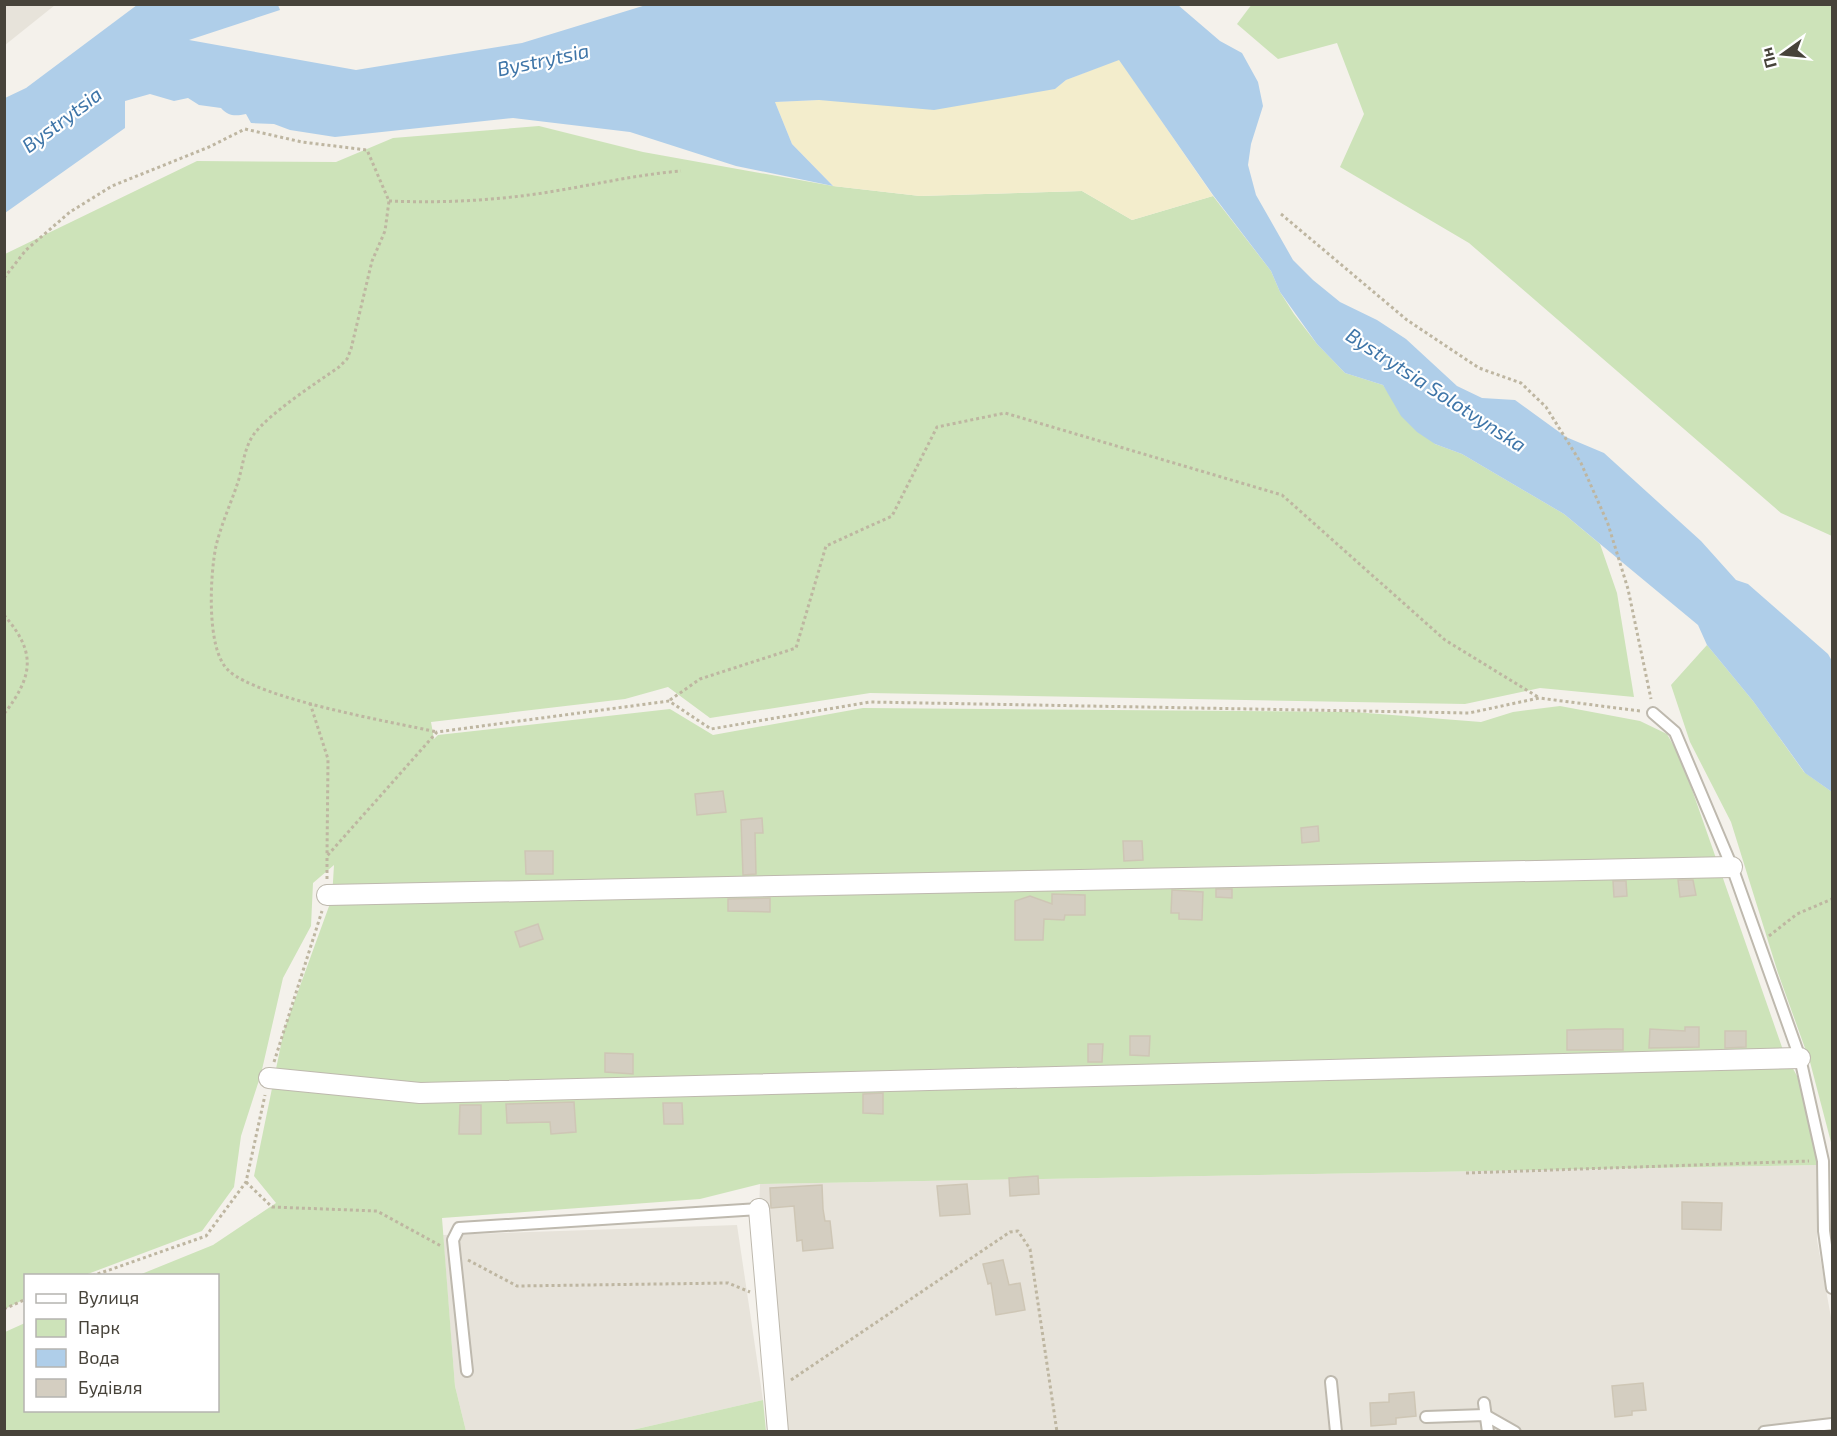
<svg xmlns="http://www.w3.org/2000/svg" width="1837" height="1436" viewBox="0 0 1837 1436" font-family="'Exo 2',sans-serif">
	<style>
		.residential { fill: #e7e3da }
		.green { fill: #cde3b9 }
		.sand { fill: #f3edcc }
		.water { fill: #afcee9 }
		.building { fill: #d4cec1; stroke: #cec6b5; stroke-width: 1.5 }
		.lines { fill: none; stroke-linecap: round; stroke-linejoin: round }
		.service-casing { stroke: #beb9ae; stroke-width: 14 }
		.minor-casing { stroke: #beb9ae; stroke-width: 22 }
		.path { stroke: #beb6a1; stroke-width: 3; stroke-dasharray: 3 3; stroke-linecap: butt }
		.service { stroke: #fff; stroke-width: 10 }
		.minor { stroke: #fff; stroke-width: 20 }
		.labels { text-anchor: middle; stroke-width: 4.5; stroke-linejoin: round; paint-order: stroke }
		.water-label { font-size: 20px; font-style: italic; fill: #3e75a8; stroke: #fff }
	</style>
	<rect width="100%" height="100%" fill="#f4f1eb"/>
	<g class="residential">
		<path d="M5 4H55V5L5 45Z"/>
		<path d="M1817 1165V1240L1832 1323V1431H784L759 1209 760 1184Z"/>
		<path d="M737 1225 763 1400 628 1431H466L455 1386 443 1235Z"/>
	</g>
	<g class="green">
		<path d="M1252 4 1832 5V536L1781 513 1469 243 1340 167 1364 114 1337 43 1278 59 1237 24Z"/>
		<path d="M539 126 643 152 833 186 920 196 1082 191 1132 220 1213 196 1271 271 1280 292 1294 314 1317 344 1345 373 1383 385 1392 398 1435 444 1462 454 1564 514 1600 544 1617 593 1634 697 1540 688 1465 704 870 693 710 718 668 687 625 699 431 722 434 739 438 735 670 709 713 735 863 708 1354 712 1481 722 1513 712 1560 706 1640 721 1667 734 1682 761 1783 1050 1811 1102 1817 1165 760 1184 700 1199 442 1218 455 1386 466 1431 5 1432V1332L25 1323 26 1410H218V1276L139 1275 213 1245 276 1203 254 1176 284 1030 332 898 334 865 313 883 311 926 283 978 261 1074 241 1136 234 1187 202 1231 85 1275 26 1276 25 1299 5 1309V254L197 161 336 162 393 138Z"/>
		<path d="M1707 645 1753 701 1804 772 1832 792V1146L1810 1062 1778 973 1731 822 1690 742 1671 685Z"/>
		<path d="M763 1400 766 1431H628Z"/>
	</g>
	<path class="sand" d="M1119 59 1213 196 1132 220 1082 191 920 196 833 186 792 144 775 102 1055 89 1066 80Z"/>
	<path class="water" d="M137 5H278L280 10 189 40 356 70 522 43 646 5H1178L1220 41 1242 53 1258 82 1263 106 1251 144 1248 165 1256 195 1293 260 1313 280 1340 302 1377 320 1406 339 1457 386 1482 398 1515 400 1566 437 1604 453 1701 541 1736 580 1748 584 1828 654 1832 661V792L1805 773 1753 701 1707 645 1698 625 1564 514 1462 454 1435 444 1417 432 1401 416 1383 385 1345 373 1317 344 1280 292 1271 271 1213 195 1119 60 1066 80 1055 89 934 110 819 100 775 102 792 144 833 186 736 166 630 132 513 118 335 137 290 130 274 124 251 123 246 114C236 116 229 117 221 108L199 105 188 98 174 101 150 94 125 101V128L5 213V98L26 88Z"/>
	<g class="building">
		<path d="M723 791 726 812 697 815 695 794Z"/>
		<path d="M762 818 763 833H755L756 874 743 875 741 820Z"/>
		<path d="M1318 826 1319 841 1302 843 1301 828Z"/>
		<path d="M1123 841H1142L1143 860 1124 861Z"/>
		<path d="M525 851H553V874H526Z"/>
		<path d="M1678 880H1693L1696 895 1680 897Z"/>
		<path d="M1613 881H1626L1627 896 1614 897Z"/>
		<path d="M1216 889H1232V898L1216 897Z"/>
		<path d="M1172 890 1203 892 1202 920 1179 919V913H1171Z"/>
		<path d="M1052 894 1085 895V915H1065L1064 920 1044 919 1043 940H1015V901L1030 896 1052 904Z"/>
		<path d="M770 898V912L728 911V899Z"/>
		<path d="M538 924 543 939 520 947 515 932Z"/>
		<path d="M1685 1027H1699V1047L1649 1048 1650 1029 1685 1031Z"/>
		<path d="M1605 1029H1623V1050H1567V1030Z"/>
		<path d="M1725 1031H1746V1047L1725 1048Z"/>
		<path d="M1130 1036H1150L1149 1056 1130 1055Z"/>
		<path d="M1088 1044H1103L1102 1062H1088Z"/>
		<path d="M605 1053 633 1054V1074L605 1072Z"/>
		<path d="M883 1093V1114L863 1113V1094Z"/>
		<path d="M574 1102 576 1132 551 1134 550 1122 507 1123 506 1104Z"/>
		<path d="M663 1103H682L683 1124H664Z"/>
		<path d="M460 1105H481V1134H459Z"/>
		<path d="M1038 1176 1039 1194 1010 1196 1009 1178Z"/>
		<path d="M967 1184 970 1214 940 1216 937 1186Z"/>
		<path d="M822 1185 823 1209 825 1221H830L833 1248 803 1251 802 1240 797 1241 794 1206 771 1208 770 1188Z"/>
		<path d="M1682 1202 1722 1203 1721 1230 1682 1229Z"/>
		<path d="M1003 1260 1009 1285 1020 1283 1025 1310 996 1315 991 1283 988 1284 983 1264Z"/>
		<path d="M1643 1383 1646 1410 1632 1411V1415L1615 1417 1612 1386Z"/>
		<path d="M1414 1392 1416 1416 1396 1418V1424L1371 1426 1370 1403 1389 1402V1394Z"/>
	</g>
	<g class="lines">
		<g class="service-casing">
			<g id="service">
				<path d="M1653 713 1675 732 1732 867 1800 1058 1823 1161 1824 1231 1832 1288"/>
				<path d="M467 1371 453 1240 459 1228 759 1209"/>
				<path d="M1331 1382 1336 1432"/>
				<path d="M1484 1403 1488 1432"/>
				<path d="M1426 1417 1485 1415 1515 1432"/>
				<path d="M1764 1432 1832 1424"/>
			</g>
		</g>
		<g class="minor-casing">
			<g id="minor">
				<path d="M327 895 1732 867"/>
				<path d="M269 1078 420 1093 1800 1058"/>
				<path d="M759 1209 778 1432"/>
			</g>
		</g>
		<g class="path">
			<path d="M389 201C438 203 487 201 536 194 585 187 632 175 681 171"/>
			<path d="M1281 214 1407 320 1479 368 1521 383 1546 407 1581 463 1608 524 1628 589 1651 699"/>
			<path d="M4 278 26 250 70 212 112 186 209 147 245 129 302 142 367 150 389 201 385 231 372 261 351 349 347 359 339 367C315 384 271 412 254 434 244 448 243 466 238 482 231 503 221 525 216 546 210 575 206 649 228 670 258 699 392 722 437 732"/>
			<path d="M4 615C36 652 34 675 4 714"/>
			<path d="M670 700 700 679 796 648 826 546 892 516 937 427 1005 413 1282 495 1445 640 1538 697"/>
			<path d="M310 703 328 759 327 855"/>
			<path d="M327 879V856L437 732 669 701 711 729 870 702 1469 713 1539 698 1640 711"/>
			<path d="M1769 936 1797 914 1832 899"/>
			<path d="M274 1062 322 911"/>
			<path d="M1466 1173 1809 1161"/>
			<path d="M246 1182 272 1207 377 1211 441 1246"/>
			<path d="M468 1260 517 1286 728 1283 750 1292"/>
			<path d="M92 1276 206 1236 246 1182 265 1095"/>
			<path d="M4 1309 26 1299"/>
			<path d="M791 1380 1010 1232 1018 1231 1030 1249 1057 1432"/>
		</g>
		<use href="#service" class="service"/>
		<use href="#minor" class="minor"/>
	</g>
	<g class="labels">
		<g class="water-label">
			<text transform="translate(543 60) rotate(-12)" y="7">Bystrytsia</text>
			<text transform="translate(62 120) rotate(-37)" y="7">Bystrytsia</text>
			<text transform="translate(1436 390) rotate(33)" y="7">Bystrytsia Solotvynska</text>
		</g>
	</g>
	<rect width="1837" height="1436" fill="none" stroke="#47433a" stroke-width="12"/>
	<rect x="24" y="1274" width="195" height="138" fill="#ffffff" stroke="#b5b4b0" stroke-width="1.5"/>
	<rect x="36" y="1294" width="30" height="9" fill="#ffffff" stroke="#b5b4b0" stroke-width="1.5"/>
	<text x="78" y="1304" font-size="18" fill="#47433a">Вулиця</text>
	<rect x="36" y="1319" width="30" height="18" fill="#cde3b9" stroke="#b5b4b0" stroke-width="1.5"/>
	<text x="78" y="1334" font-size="18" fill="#47433a">Парк</text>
	<rect x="36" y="1349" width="30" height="18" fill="#afcee9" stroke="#b5b4b0" stroke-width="1.5"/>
	<text x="78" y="1364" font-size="18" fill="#47433a">Вода</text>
	<rect x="36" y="1379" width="30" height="18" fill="#d4cec1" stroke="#b5b4b0" stroke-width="1.5"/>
	<text x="78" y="1394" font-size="18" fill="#47433a">Будівля</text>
	<g transform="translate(1783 54) rotate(255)" stroke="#ffffff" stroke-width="4.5" paint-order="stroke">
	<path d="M0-4.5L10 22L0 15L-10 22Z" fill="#47433a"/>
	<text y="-9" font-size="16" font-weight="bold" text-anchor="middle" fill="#47433a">Пн</text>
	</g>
</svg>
